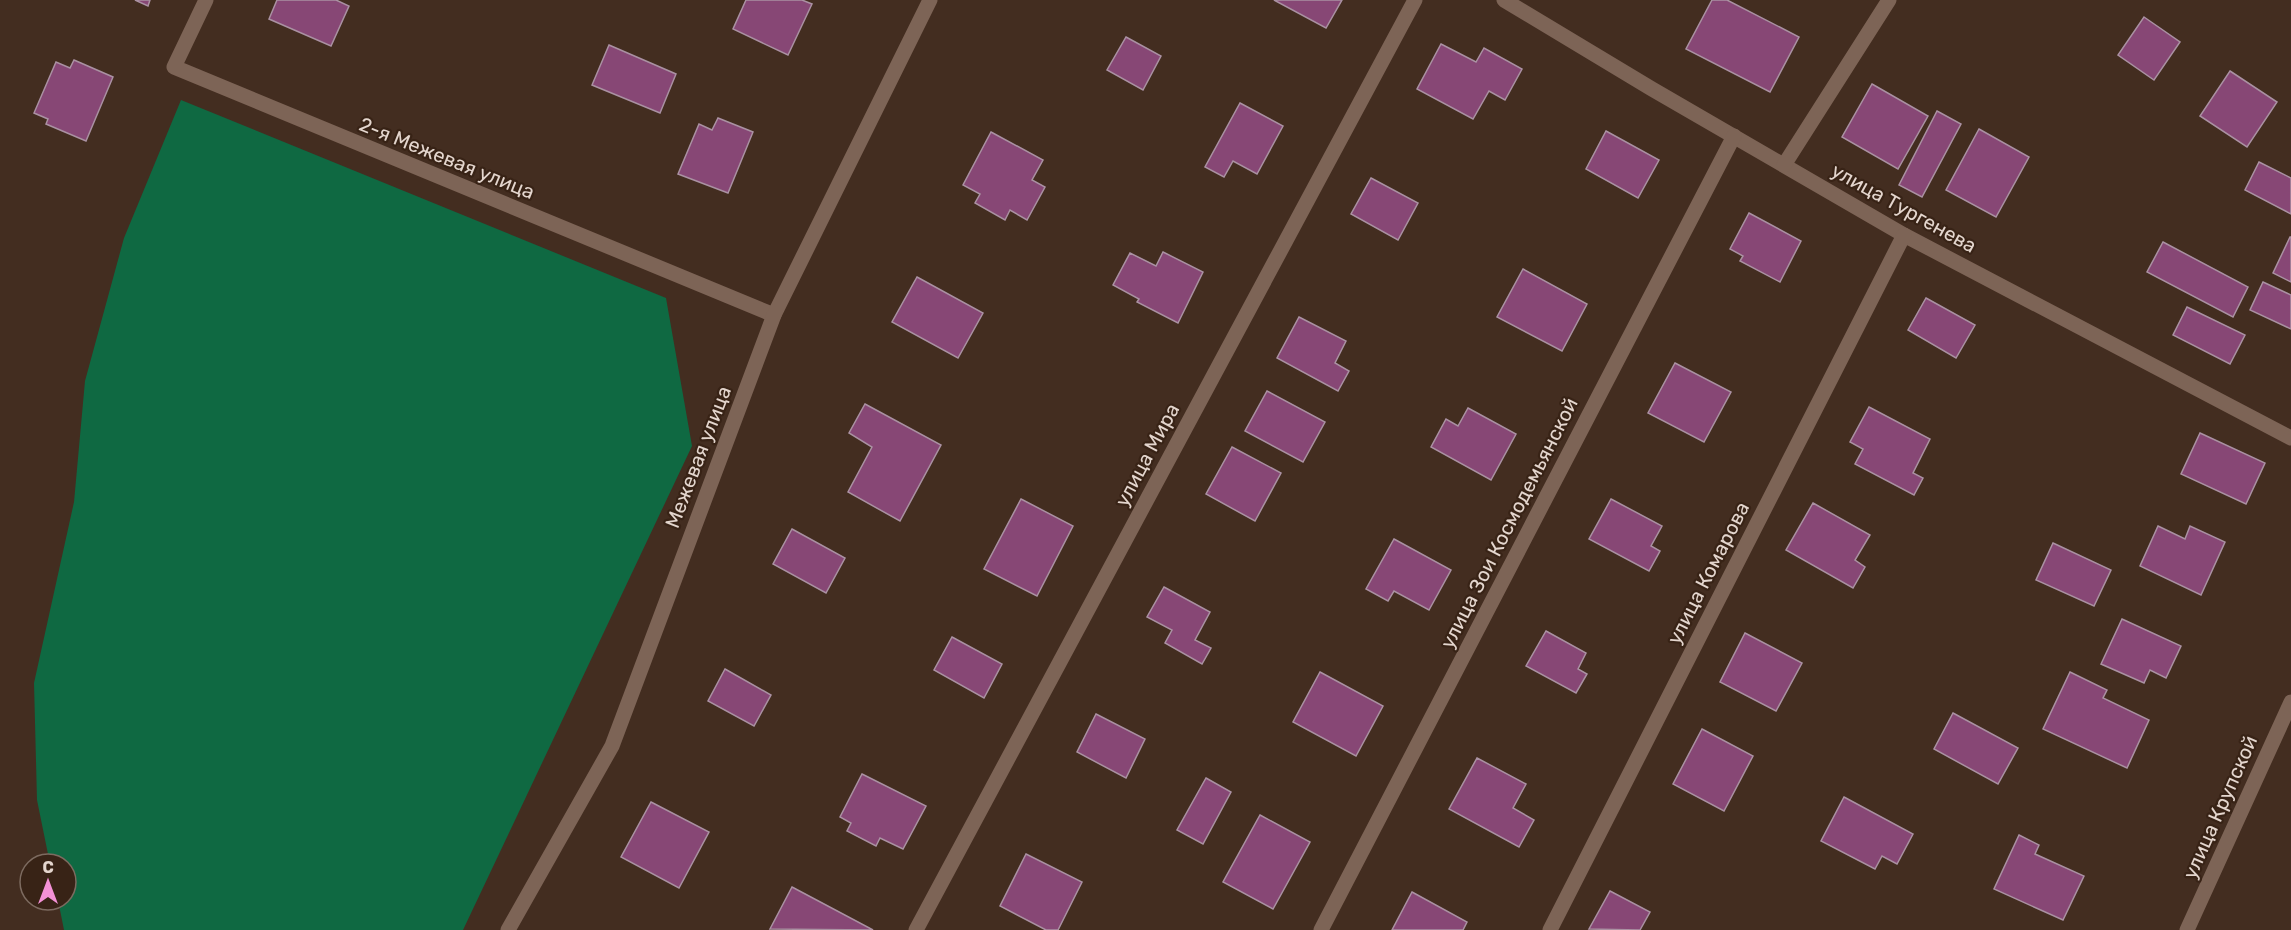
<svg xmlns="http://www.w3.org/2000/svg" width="2291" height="930" viewBox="0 0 2291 930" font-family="Rubik,sans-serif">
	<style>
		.green { fill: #0f6942 }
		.building { fill: #874775; stroke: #aa91a2; stroke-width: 1.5 }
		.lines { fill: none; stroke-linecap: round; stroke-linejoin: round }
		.minor { stroke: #7d6456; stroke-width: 15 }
		.labels { text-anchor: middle; stroke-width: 4.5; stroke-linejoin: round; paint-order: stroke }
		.street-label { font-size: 20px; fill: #e4d6ce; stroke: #382316 }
	</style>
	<rect width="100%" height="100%" fill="#432d20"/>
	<path class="green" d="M181 100 666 298 692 446 463 930H64L58 900H66V864H50L37 800 34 683 74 502 85 381 124 238Z"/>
	<g class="building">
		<path d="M135 0H150L148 6Z"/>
		<path d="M277 0H336L349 6 331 46 269 19Z"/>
		<path d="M746 0H802L812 4 788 55 733 29Z"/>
		<path d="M1274 0H1342L1326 28Z"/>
		<path d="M1712 0H1727L1799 37 1770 92 1686 49Z"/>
		<path d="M2144 17 2180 42 2154 80 2118 55Z"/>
		<path d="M1126 37 1161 56 1143 90 1107 70Z"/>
		<path d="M1441 44 1476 62 1484 48 1522 69 1505 100 1489 91 1473 119 1417 89Z"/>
		<path d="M609 45 676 74 660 113 592 85Z"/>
		<path d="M74 60 113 77 86 141 46 124 48 119 34 113 56 62 70 68Z"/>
		<path d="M2230 71 2277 102 2247 147 2200 116Z"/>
		<path d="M1872 84 1928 116 1898 169 1842 137Z"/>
		<path d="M1240 103 1283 126 1257 174 1233 161 1224 177 1205 167Z"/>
		<path d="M1937 111 1961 124 1922 197 1899 185Z"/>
		<path d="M718 118 753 132 728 193 678 174 699 124 712 130Z"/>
		<path d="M1979 129 2029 157 1996 217 1946 190Z"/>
		<path d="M1606 131 1659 160 1638 198 1586 169Z"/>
		<path d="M991 132 1043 160 1032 180 1045 187 1027 220 1010 210 1005 220 975 203 980 194 963 185Z"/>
		<path d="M2259 162 2291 178V214L2245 190Z"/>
		<path d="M1371 178 1418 203 1398 240 1351 214Z"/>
		<path d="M1749 213 1801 241 1780 282 1740 261 1743 256 1730 249Z"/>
		<path d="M2290 237H2291V282L2273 273Z"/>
		<path d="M2163 242 2248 287 2233 317 2147 272Z"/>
		<path d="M1163 252 1203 272 1178 323 1137 302 1139 299 1113 285 1130 253 1156 266Z"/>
		<path d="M1523 269 1587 304 1562 351 1497 317Z"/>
		<path d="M917 277 983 313 958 358 892 322Z"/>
		<path d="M2263 282 2291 295V329L2250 310Z"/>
		<path d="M1926 298 1975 325 1956 358 1908 330Z"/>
		<path d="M2187 307 2245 335 2230 364 2173 335Z"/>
		<path d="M1299 317 1346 341 1335 363 1349 371 1338 391 1277 358Z"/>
		<path d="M1675 363 1731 392 1704 442 1648 413Z"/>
		<path d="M1267 391 1325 422 1303 462 1245 431Z"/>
		<path d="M865 404 941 445 900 521 848 492 872 447 849 433Z"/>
		<path d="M1869 407 1930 439 1913 473 1923 478 1914 495 1855 464 1863 449 1850 442Z"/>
		<path d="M1468 408 1516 434 1491 480 1431 447 1446 419 1458 426Z"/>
		<path d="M2200 433 2265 463 2246 504 2181 474Z"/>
		<path d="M1232 447 1281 473 1255 521 1206 494Z"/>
		<path d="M1021 499 1073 526 1037 596 984 569Z"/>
		<path d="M1611 499 1662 526 1651 546 1660 551 1649 571 1589 539Z"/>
		<path d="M1813 503 1870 535 1855 560 1865 567 1853 588 1786 550Z"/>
		<path d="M2158 526 2185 539 2190 526 2225 542 2201 595 2140 566Z"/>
		<path d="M792 529 845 558 826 593 773 564Z"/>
		<path d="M1394 539 1451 570 1429 610 1394 591 1388 601 1366 589Z"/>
		<path d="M2053 543 2111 570 2094 606 2036 580Z"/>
		<path d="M1164 587 1210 612 1195 640 1211 648 1202 664 1165 643 1172 630 1147 617Z"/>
		<path d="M2122 619 2181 646 2166 678 2150 670 2144 683 2101 664Z"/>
		<path d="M1546 631 1586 653 1578 669 1587 674 1576 693 1526 666Z"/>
		<path d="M1745 633 1802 663 1776 711 1720 682Z"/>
		<path d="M952 637 1002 664 984 698 934 670Z"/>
		<path d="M725 669 771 695 754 726 708 701Z"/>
		<path d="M1320 672 1383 706 1356 756 1293 722Z"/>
		<path d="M2070 672 2107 690 2103 698 2149 720 2127 768 2043 729Z"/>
		<path d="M1953 713 2018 748 1998 784 1934 749Z"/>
		<path d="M1096 714 1145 739 1126 778 1077 752Z"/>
		<path d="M1702 729 1753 756 1724 811 1673 784Z"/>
		<path d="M1477 758 1526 784 1513 808 1534 820 1519 847 1449 809Z"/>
		<path d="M862 774 926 806 903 849 880 838 876 846 847 831 851 823 840 817Z"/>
		<path d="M1206 778 1231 792 1203 844 1177 830Z"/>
		<path d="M1844 797 1913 834 1897 864 1882 856 1875 869 1821 841Z"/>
		<path d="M651 802 709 832 679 888 621 857Z"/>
		<path d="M1260 815 1310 842 1273 909 1223 882Z"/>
		<path d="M2019 835 2039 845 2035 854 2084 876 2063 920 1994 889Z"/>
		<path d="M1026 854 1082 882 1058 930H1046L1000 906Z"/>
		<path d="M792 887 873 930 770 929Z"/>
		<path d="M1610 891 1650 912 1640 930 1589 929Z"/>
		<path d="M1412 892 1467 922 1463 930H1392Z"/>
	</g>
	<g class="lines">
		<g class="minor">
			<path d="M206 0 174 67 774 315"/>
			<path d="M1504 0 1652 89 1904 235 2291 438"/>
			<path d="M1784 165 1889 0"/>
			<path d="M508 930 612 746 774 315 930 0"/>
			<path d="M916 930 1415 0"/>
			<path d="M1321 930 1734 136"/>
			<path d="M1550 930 1904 235"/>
			<path d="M2187 930 2291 702"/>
		</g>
	</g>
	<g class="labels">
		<g class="street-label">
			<text transform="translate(447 158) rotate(22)" y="7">2-я Межевая улица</text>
			<text transform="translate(1904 208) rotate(29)" y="7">улица Тургенева</text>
			<text transform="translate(1147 455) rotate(-62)" y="7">улица Мира</text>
			<text transform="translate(698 457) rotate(-69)" y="7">Межевая улица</text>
			<text transform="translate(1509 523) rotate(-63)" y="7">улица Зои Космодемьянской</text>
			<text transform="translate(1708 573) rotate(-63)" y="7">улица Комарова</text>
			<text transform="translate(2220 807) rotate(-66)" y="7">улица Крупской</text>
		</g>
	</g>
	<g transform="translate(48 882)"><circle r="28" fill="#382316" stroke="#7d6b60" stroke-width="1.5"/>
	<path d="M0-4.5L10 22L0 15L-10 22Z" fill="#f391d6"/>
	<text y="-9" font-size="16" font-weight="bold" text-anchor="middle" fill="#e4d6ce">С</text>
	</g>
</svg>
